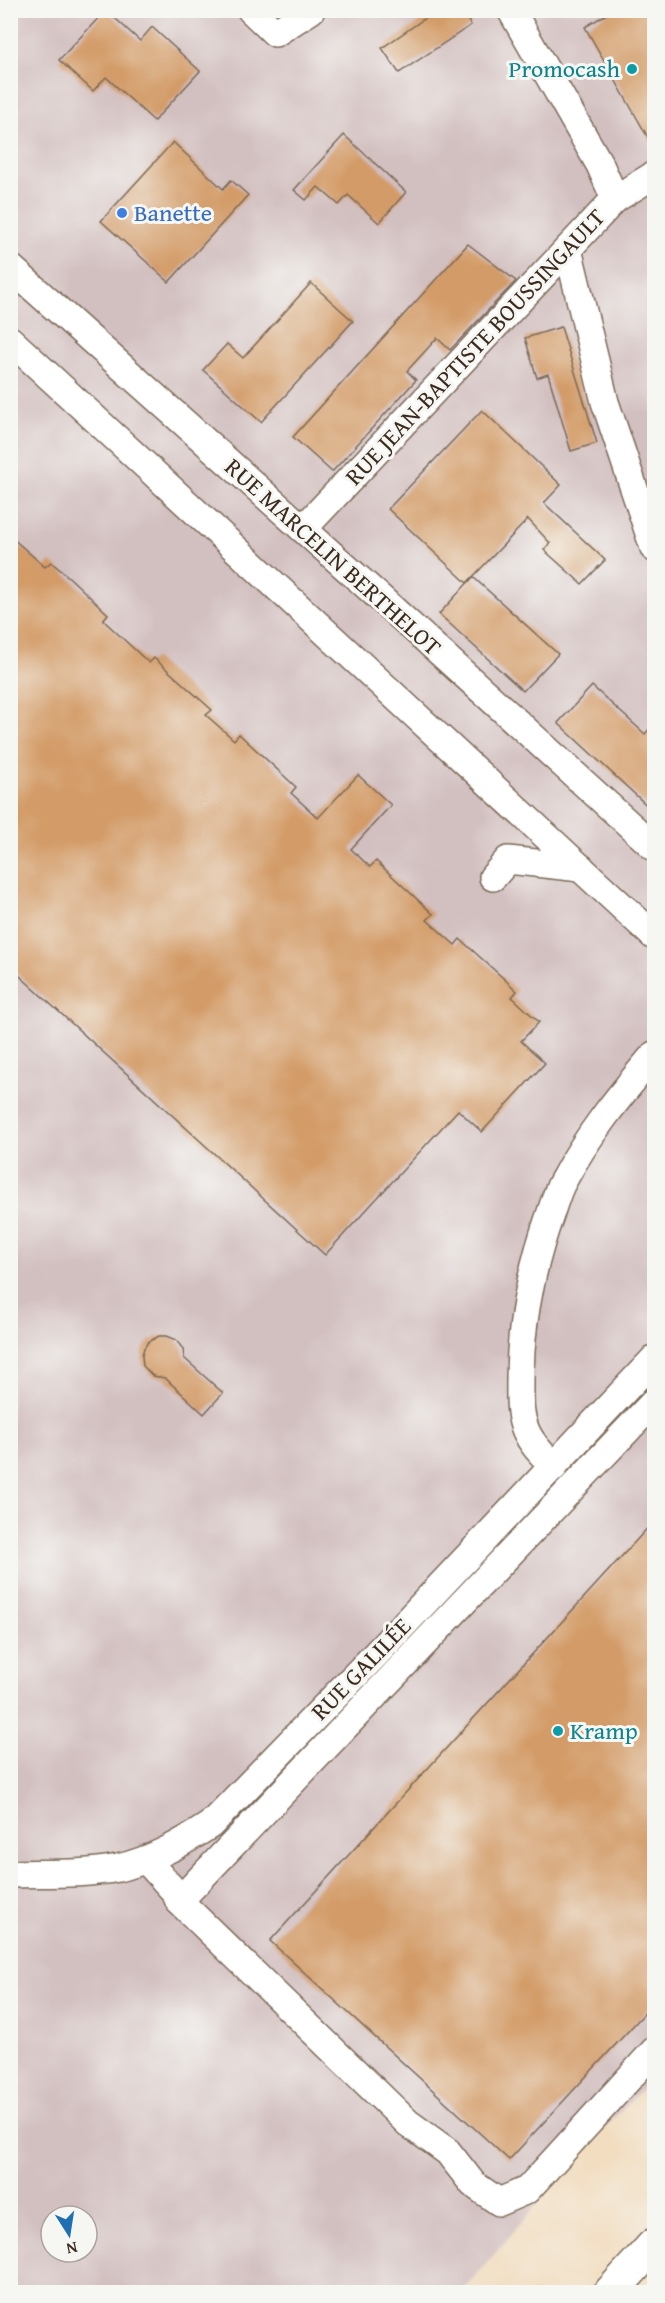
<svg xmlns="http://www.w3.org/2000/svg" width="665" height="2303" viewBox="0 0 665 2303" font-family="'Gentium Book Plus',serif">
	<style>
		.industrial { fill: #d2bfbf; fill-rule: evenodd }
		.building { fill: #d39b68 }
		.lines { fill: none; stroke-linecap: round; stroke-linejoin: round }
		.minor-casing { stroke: #7b6957; stroke-width: 30 }
		.highway-casing { stroke: #7b6957; stroke-width: 36 }
		.minor { stroke: #fff; stroke-width: 27 }
		.highway { stroke: #fff; stroke-width: 33 }
		.culture-dot { fill: #0f9aa8; stroke: #f6f6f2; stroke-width: 2 }
		.shop-dot { fill: #3f7fe0; stroke: #f6f6f2; stroke-width: 2 }
		.labels { text-anchor: middle; stroke-width: 6; stroke-linejoin: round; paint-order: stroke }
		.culture-label { font-size: 24px; fill: #0d838f; stroke: #f6f6f2; text-anchor: end }
		.shop-label { font-size: 24px; fill: #366cbe; stroke: #f6f6f2; text-anchor: start }
		.street-label { font-size: 24px; fill: #3b2a1e; stroke: #f6f6f2 }
	</style>
	<rect width="100%" height="100%" fill="#f6f6f2"/>
	<filter id="ink" filterUnits="userSpaceOnUse"><feTurbulence type="fractalNoise" baseFrequency=".0167" numOctaves="2"/><feDisplacementMap in="SourceGraphic" scale="12" xChannelSelector="R" yChannelSelector="G"/><feConvolveMatrix kernelMatrix="1 2 1 2 8 2 1 2 1" color-interpolation-filters="sRGB"/></filter>
	<filter id="wash" filterUnits="userSpaceOnUse"><feTurbulence type="fractalNoise" baseFrequency=".008" numOctaves="4" result="noise"/><feDisplacementMap in="SourceGraphic" scale="24" xChannelSelector="R" yChannelSelector="G"/><feGaussianBlur stdDeviation="1.35" result="paint"/><feColorMatrix in="noise" values="0 0 0 0 0 0 0 0 0 0 0 0 0 0 0 0 0 1.4 0 .05"/><feComposite in="paint" operator="in"/></filter>
	<g filter="url(#wash)">
		<rect width="100%" height="100%" fill="#f2ddc0"/>
		<path class="industrial" d="M11 11H654V2077L585 2148 462 2292H11ZM51 2216H87V2252H51Z"/>
		<g id="blocks">
			<g class="building">
				<path d="M106 10 140 41 152 27 200 71 154 121 106 77 93 91 59 60Z"/>
				<path d="M437 10H461L471 25 399 73 382 48Z"/>
				<path d="M613 10H654V148L585 27Z"/>
				<path d="M344 135 406 192 379 223 348 195 339 205 318 187 306 200 294 190Z"/>
				<path d="M173 142 223 189 231 180 248 195 169 282 101 221Z"/>
				<path d="M468 244 516 281 450 350 437 338 407 371 416 380 332 472 293 437Z"/>
				<path d="M311 283 353 321 261 422 203 370 227 344 243 358Z"/>
				<path d="M561 327 597 443 571 451 548 374 537 378 525 338Z"/>
				<path d="M482 410 561 485 544 503 605 560 582 584 544 550 550 543 528 519 467 583 388 509Z"/>
				<path d="M10 536 45 567 51 562 71 579 108 614 103 620 149 663 154 658 212 710 206 715 234 740 239 734 296 787 291 793 318 818 358 775 391 805 351 849 370 867 376 861 433 914 427 920 455 945 460 939 502 977 517 991 512 997 539 1022 521 1041 545 1063 482 1132 458 1110 325 1255 10 967Z"/>
				<path d="M473 577 558 654 523 691 439 614Z"/>
				<path d="M592 686 645 734 654 724V812L558 723Z"/>
				<path d="M159 1336H166L176 1340 183 1349 184 1358 223 1393 204 1414 165 1378 153 1376 143 1366 142 1355 144 1348 148 1342Z"/>
				<path d="M654 1521V2003L509 2160 270 1941Z"/>
			</g>
		</g>
	</g>
	<g filter="url(#ink)">
		<use href="#blocks" fill-opacity="0" stroke="#7b6957" stroke-width="1.5"/>
		<g class="lines">
			<g class="minor-casing">
				<g id="minor">
					<path d="M251 10 275 33 311 10"/>
					<path d="M511 10 600 165 615 199"/>
					<path d="M568 249 605 402 654 548"/>
					<path d="M10 267 388 605 654 847"/>
					<path d="M10 340 654 936"/>
					<path d="M303 529 615 199 654 175"/>
					<path d="M493 877 508 860 581 868"/>
					<path d="M654 1402 179 1901 408 2123 448 2152 473 2184 499 2202 527 2190 654 2051"/>
					<path d="M554 1467C543 1455 532 1445 526 1431 519 1415 520 1398 520 1381 520 1324 531 1269 550 1215 554 1204 557 1191 563 1181 588 1134 620 1095 654 1055"/>
					<path d="M146 1860 175 1892 179 1901"/>
					<path d="M10 1874C45 1873 83 1875 118 1868 152 1860 181 1844 210 1825L376 1654 654 1359"/>
				</g>
			</g>
			<g class="highway-casing">
				<path id="highway" d="M611 2292 654 2245"/>
			</g>
			<use href="#minor" class="minor"/>
			<use href="#highway" class="highway"/>
		</g>
	</g>
	<g class="culture-dot">
		<circle cx="632" cy="69" r="6"/>
		<circle cx="558" cy="1731" r="6"/>
	</g>
	<circle class="shop-dot" cx="122" cy="213" r="6"/>
	<g class="labels">
		<g class="culture-label">
			<text x="620" y="77">Promocash</text>
			<text x="570" y="1739" text-anchor="start">Kramp</text>
		</g>
		<g class="shop-label">
			<text x="134" y="221">Banette</text>
		</g>
		<g class="street-label">
			<text transform="translate(475 347) rotate(-47)" y="8">RUE JEAN-BAPTISTE BOUSSINGAULT</text>
			<text transform="translate(333 557) rotate(42)" y="8">RUE MARCELIN BERTHELOT</text>
			<text transform="translate(361 1669) rotate(-46)" y="8">RUE GALILÉE</text>
		</g>
	</g>
	<rect width="665" height="2303" fill="none" stroke="#f6f6f2" stroke-width="36"/>
	<g transform="translate(69 2234) rotate(168)"><circle r="28" fill="#f6f6f2" stroke="#aba49d" stroke-width="1.5"/>
	<path d="M0-4.5L10 22L0 15L-10 22Z" fill="#1f6fb2"/>
	<text y="-9" font-size="16" font-weight="bold" text-anchor="middle" fill="#3b2a1e">N</text>
	</g>
</svg>
